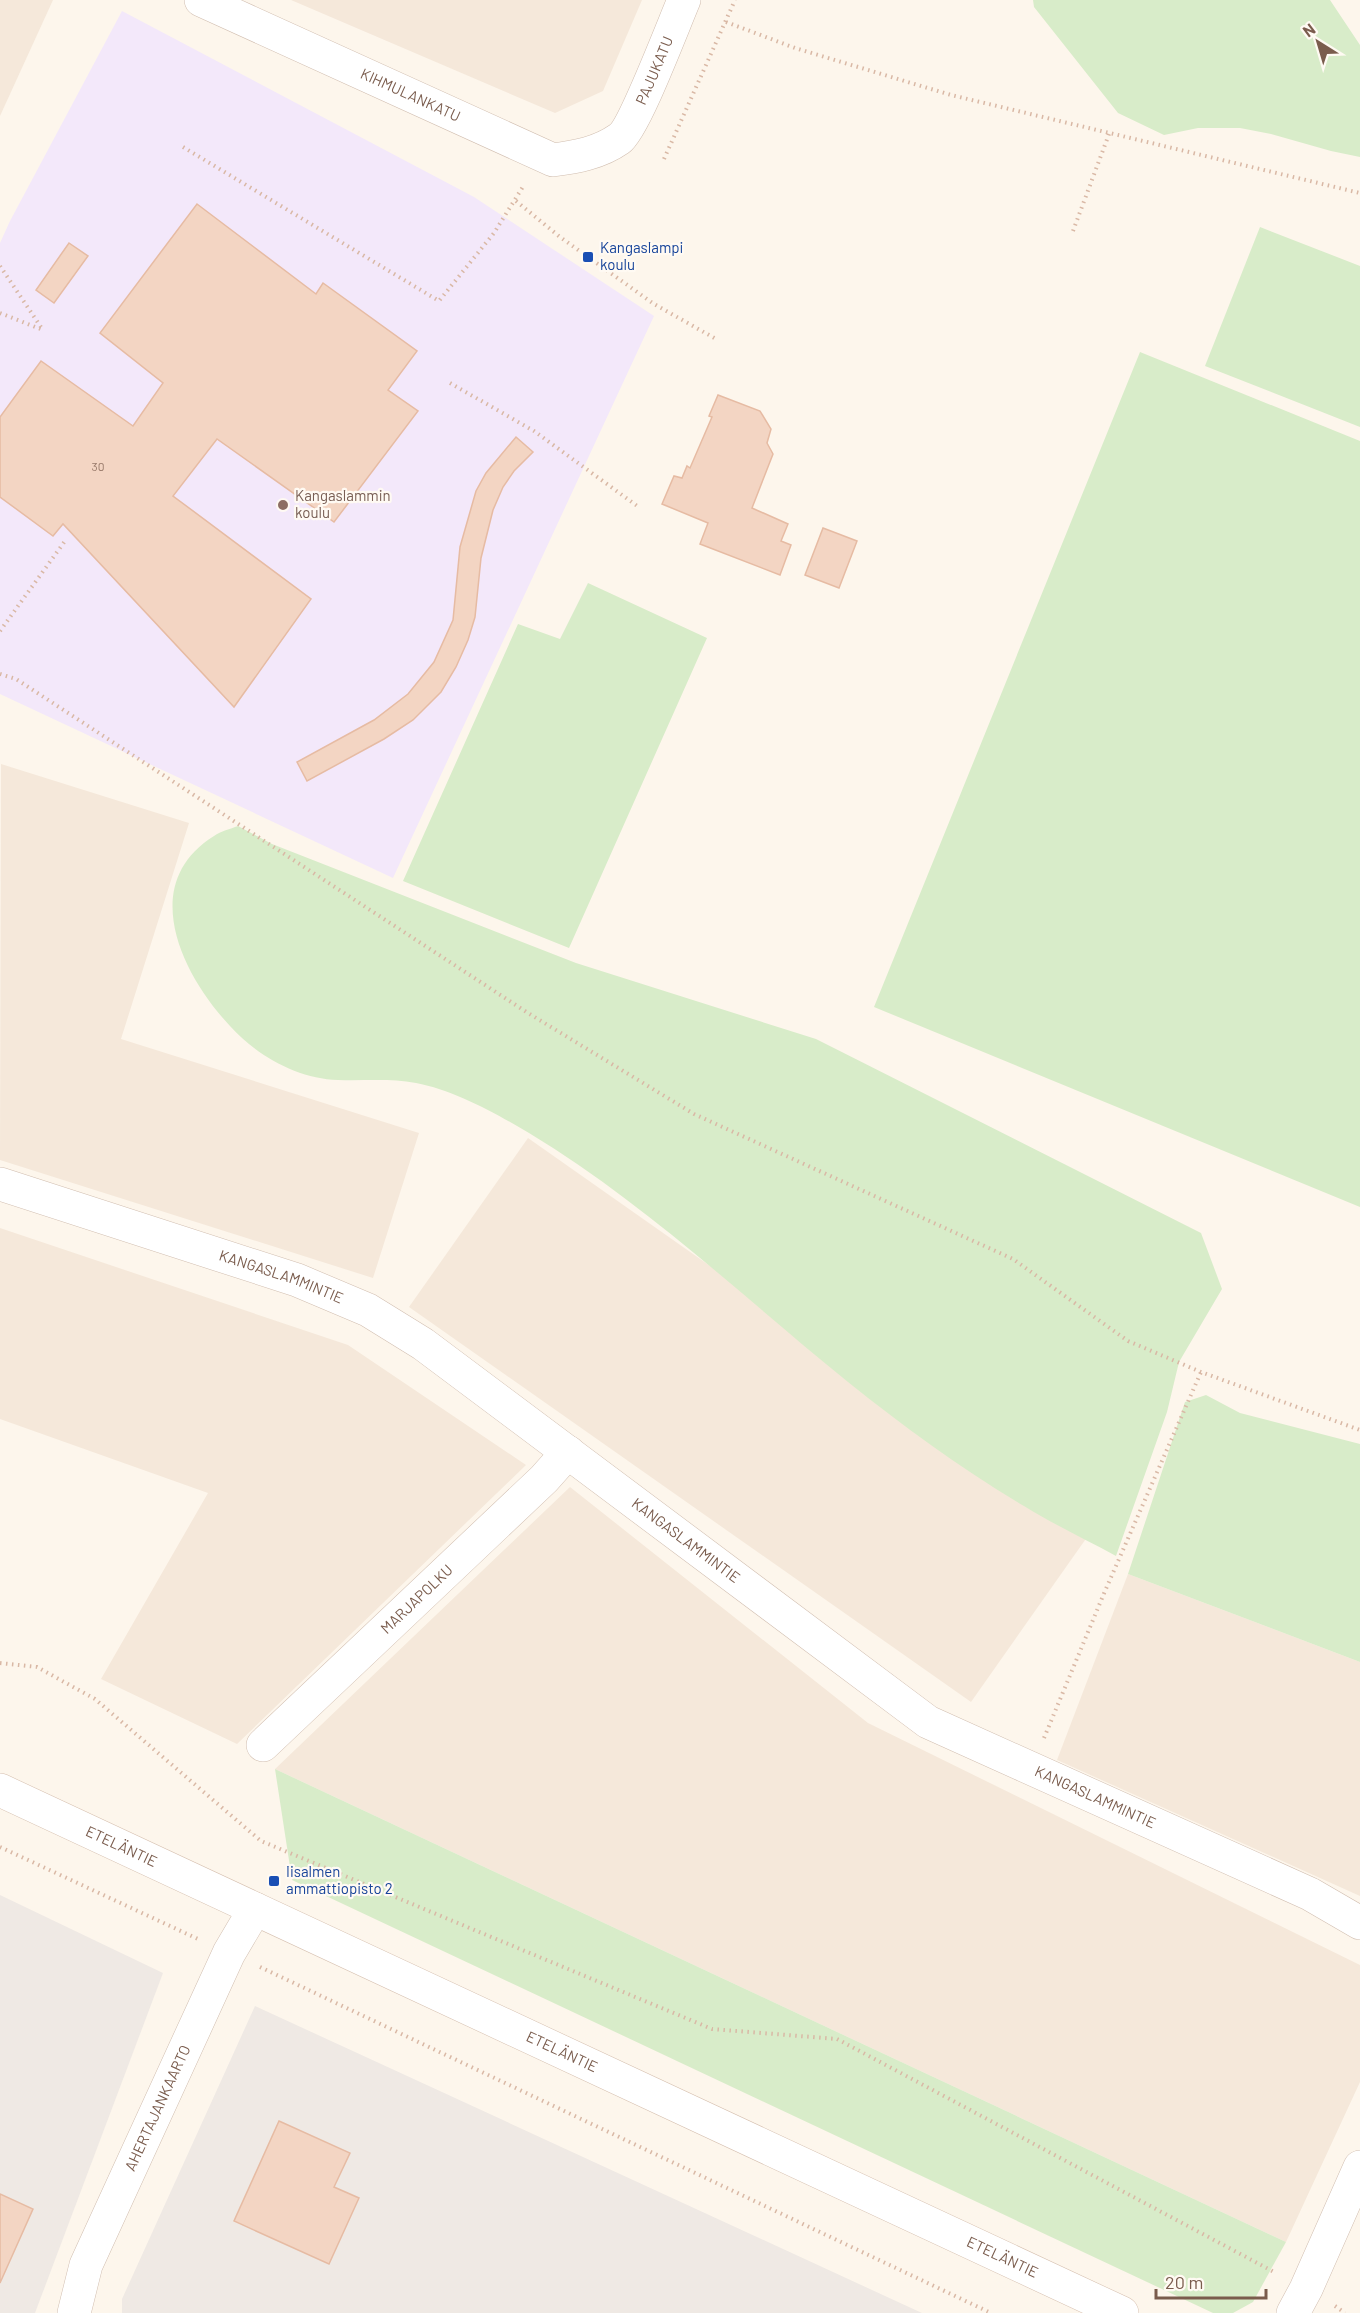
<svg xmlns="http://www.w3.org/2000/svg" width="1360" height="2313" viewBox="0 0 1360 2313" font-family="Barlow,sans-serif">
	<style>
		.residential { fill: #f5e8da }
		.industrial { fill: #efe9e4 }
		.education { fill: #f3e8fa }
		.green { fill: #d8ecc9 }
		.building { fill: #f3d5c3; stroke: #e6bba3; stroke-width: 1.5 }
		.lines { fill: none; stroke-linecap: round; stroke-linejoin: round }
		.street-casing { stroke: #d1beb0; stroke-width: 34 }
		.secondary-casing { stroke: #d6c0b0; stroke-width: 34 }
		.path { stroke: #d9b8a5; stroke-width: 4; stroke-dasharray: 1.5 4.5; stroke-linecap: butt }
		.street { stroke: #fff; stroke-width: 33 }
		.secondary { stroke: #fff; stroke-width: 33 }
		.transit-dot { fill: #1a4fb4; stroke: #fffaf3; stroke-width: 2 }
		.education-dot { fill: #8d6e63; stroke: #fffaf3; stroke-width: 2 }
		.labels { text-anchor: middle; stroke-width: 4.5; stroke-linejoin: round; paint-order: stroke }
		.number-label { font-size: 12px; fill: #987a6a }
		.street-label { font-size: 15px; fill: #7a5c4d; stroke: #fffaf3 }
		.transit-label { font-size: 15px; fill: #164399; stroke: #fffaf3; text-anchor: start }
		.education-label { font-size: 15px; fill: #785e54; stroke: #fffaf3; text-anchor: start }
	</style>
	<rect width="100%" height="100%" fill="#fdf6ec"/>
	<g class="residential">
		<path d="M0 0H53L0 116Z"/>
		<path d="M291 0H642L603 91 555 113Z"/>
		<path d="M1 764 189 823 121 1039 419 1133 373 1278 0 1160Z"/>
		<path d="M528 1138 1090 1533 971 1702 409 1307Z"/>
		<path d="M0 1228 348 1345 526 1465 237 1744 101 1679 208 1493 0 1419Z"/>
		<path d="M570 1487 868 1723 1360 1965V2082L1286 2242 275 1769Z"/>
		<path d="M1128 1574 1360 1662V1896L1057 1760Z"/>
	</g>
	<g class="industrial">
		<path d="M0 1895 163 1973 35 2313H0Z"/>
		<path d="M255 2006 922 2313H122V2299Z"/>
	</g>
	<path class="education" d="M122 11 474 197 654 316 393 878 0 694V243L10 221Z"/>
	<g class="green">
		<path d="M1033 0H1330L1360 45V157L1331 151 1271 134 1240 128H1198L1164 135 1118 113 1034 7Z"/>
		<path d="M1260 227 1360 266V427L1205 366Z"/>
		<path d="M1140 352 1360 441V1207L874 1007Z"/>
		<path d="M588 583 707 638 569 948 403 881 518 624 560 639Z"/>
		<path d="M238 826 272 844 576 963 816 1039 1201 1233 1222 1289 1179 1362 1167 1412 1116 1556C1085 1539 1053 1524 1024 1506 962 1469 904 1427 848 1382 743 1297 645 1203 529 1133 497 1114 454 1090 416 1083 390 1078 365 1081 338 1080 298 1079 257 1056 230 1026 182 975 137 884 214 836 221 831 230 829 238 826Z"/>
		<path d="M1206 1395 1240 1413 1360 1444V1662L1128 1574 1185 1402Z"/>
		<path d="M275 1769 1286 2242 1253 2302 1233 2313H1213L292 1880Z"/>
	</g>
	<g class="building">
		<path d="M197 204 316 294 323 283 417 351 388 390 418 411 334 522 217 439 173 496 311 599 234 707 63 524 53 536 0 497V417L41 361 133 426 163 383 100 333Z"/>
		<path d="M69 243 88 256 54 303 36 290Z"/>
		<path d="M718 395 760 411 771 429 767 443 773 454 752 508 788 524 781 541 791 545 780 575 700 544 708 523 662 504 674 476 682 478 687 466 690 468 712 417 709 416Z"/>
		<path d="M516 437 533 452 514 471 503 487 493 510 481 558 475 617 468 640 456 667 441 692 413 720 384 739 307 781 297 762 374 720 408 694 434 662 453 620 460 547 476 491 486 473Z"/>
		<path d="M823 528 857 541 839 588 805 575Z"/>
		<path d="M279 2121 350 2153 334 2187 359 2198 329 2264 234 2221Z"/>
		<path d="M0 2194 33 2209 0 2283Z"/>
	</g>
	<g class="lines">
		<g class="street-casing">
			<g id="street">
				<path id="s1" d="M201 0 553 160C576 157 599 153 619 139 634 129 674 23 684 0"/>
				<path id="s2" d="M0 1184 297 1280 368 1310 423 1344 928 1722 1310 1894 1360 1923"/>
				<path id="s3" d="M263 1745 544 1479 568 1452"/>
				<path id="s4" d="M74 2313 86 2265 229 1953 255 1909"/>
				<path d="M1293 2313 1306 2289 1360 2167"/>
			</g>
		</g>
		<g class="secondary-casing">
			<g id="secondary">
				<path id="s5" d="M0 1790 1122 2313"/>
			</g>
		</g>
		<g class="path">
			<path d="M726 22 795 48 951 95 1360 193"/>
			<path d="M183 147 439 301 494 233 524 185"/>
			<path d="M664 159 735 0"/>
			<path d="M516 201 560 237 654 304 716 339"/>
			<path d="M1073 231 1109 134"/>
			<path d="M0 266 43 330"/>
			<path d="M0 313 43 330"/>
			<path d="M450 383 534 431 640 508"/>
			<path d="M0 631 65 541"/>
			<path d="M0 674 16 679 528 1013 694 1114 1013 1259 1128 1341 1201 1372 1360 1430"/>
			<path d="M0 1663 37 1667 95 1699 261 1841 712 2029 837 2039 1276 2273"/>
			<path d="M1044 1738 1105 1591 1201 1372"/>
			<path d="M0 1847 198 1939"/>
			<path d="M260 1967 991 2313"/>
			<path d="M1335 2306 1345 2313"/>
		</g>
		<use href="#street" class="street"/>
		<use href="#secondary" class="secondary"/>
	</g>
	<g class="transit-dot">
		<rect x="582" y="251" width="12" height="12" rx="3"/>
		<rect x="268" y="1875" width="12" height="12" rx="3"/>
	</g>
	<circle class="education-dot" cx="283" cy="505" r="6"/>
	<g class="labels">
		<g class="number-label">
			<text x="98" y="471">30</text>
		</g>
		<g class="street-label">
			<text dy="5" stroke="none"><textPath href="#s1" startOffset="534">PAJUKATU</textPath></text>
			<text dy="5" stroke="none"><textPath href="#s1" startOffset="230">KIHMULANKATU</textPath></text>
			<text dy="5" stroke="none"><textPath href="#s2" startOffset="296">KANGASLAMMINTIE</textPath></text>
			<text dy="5" stroke="none"><textPath href="#s2" startOffset="782">KANGASLAMMINTIE</textPath></text>
			<text dy="5" stroke="none"><textPath href="#s3" startOffset="212">MARJAPOLKU</textPath></text>
			<text dy="5" stroke="none"><textPath href="#s2" startOffset="1268">KANGASLAMMINTIE</textPath></text>
			<text dy="5" stroke="none"><textPath href="#s5" startOffset="134">ETELÄNTIE</textPath></text>
			<text dy="5" stroke="none"><textPath href="#s5" startOffset="620">ETELÄNTIE</textPath></text>
			<text dy="5" stroke="none"><textPath href="#s4" startOffset="222">AHERTAJANKAARTO</textPath></text>
			<text dy="5" stroke="none"><textPath href="#s5" startOffset="1106">ETELÄNTIE</textPath></text>
		</g>
		<g class="transit-label">
			<text x="600" y="253">Kangaslampi<tspan x="600" dy="17">koulu</tspan></text>
			<text x="286" y="1877">Iisalmen<tspan x="286" dy="17">ammattiopisto 2</tspan></text>
		</g>
		<g class="education-label">
			<text x="295" y="501">Kangaslammin<tspan x="295" dy="17">koulu</tspan></text>
		</g>
	</g>
	<g transform="translate(1318 42) rotate(323)" stroke="#fffaf3" stroke-width="4.5" paint-order="stroke">
	<path d="M0-4.5L10 22L0 15L-10 22Z" fill="#7a5c4d"/>
	<text y="-9" font-size="16" font-weight="bold" text-anchor="middle" fill="#7a5c4d">N</text>
	</g>
	<path d="M1156 2289v9h110v-9" fill="none" stroke="#7a5c4d" stroke-width="3"/>
	<text x="1165" y="2289" font-size="18" fill="#7a5c4d" stroke="#fffaf3" stroke-width="4.5" paint-order="stroke">20 m</text>
</svg>
